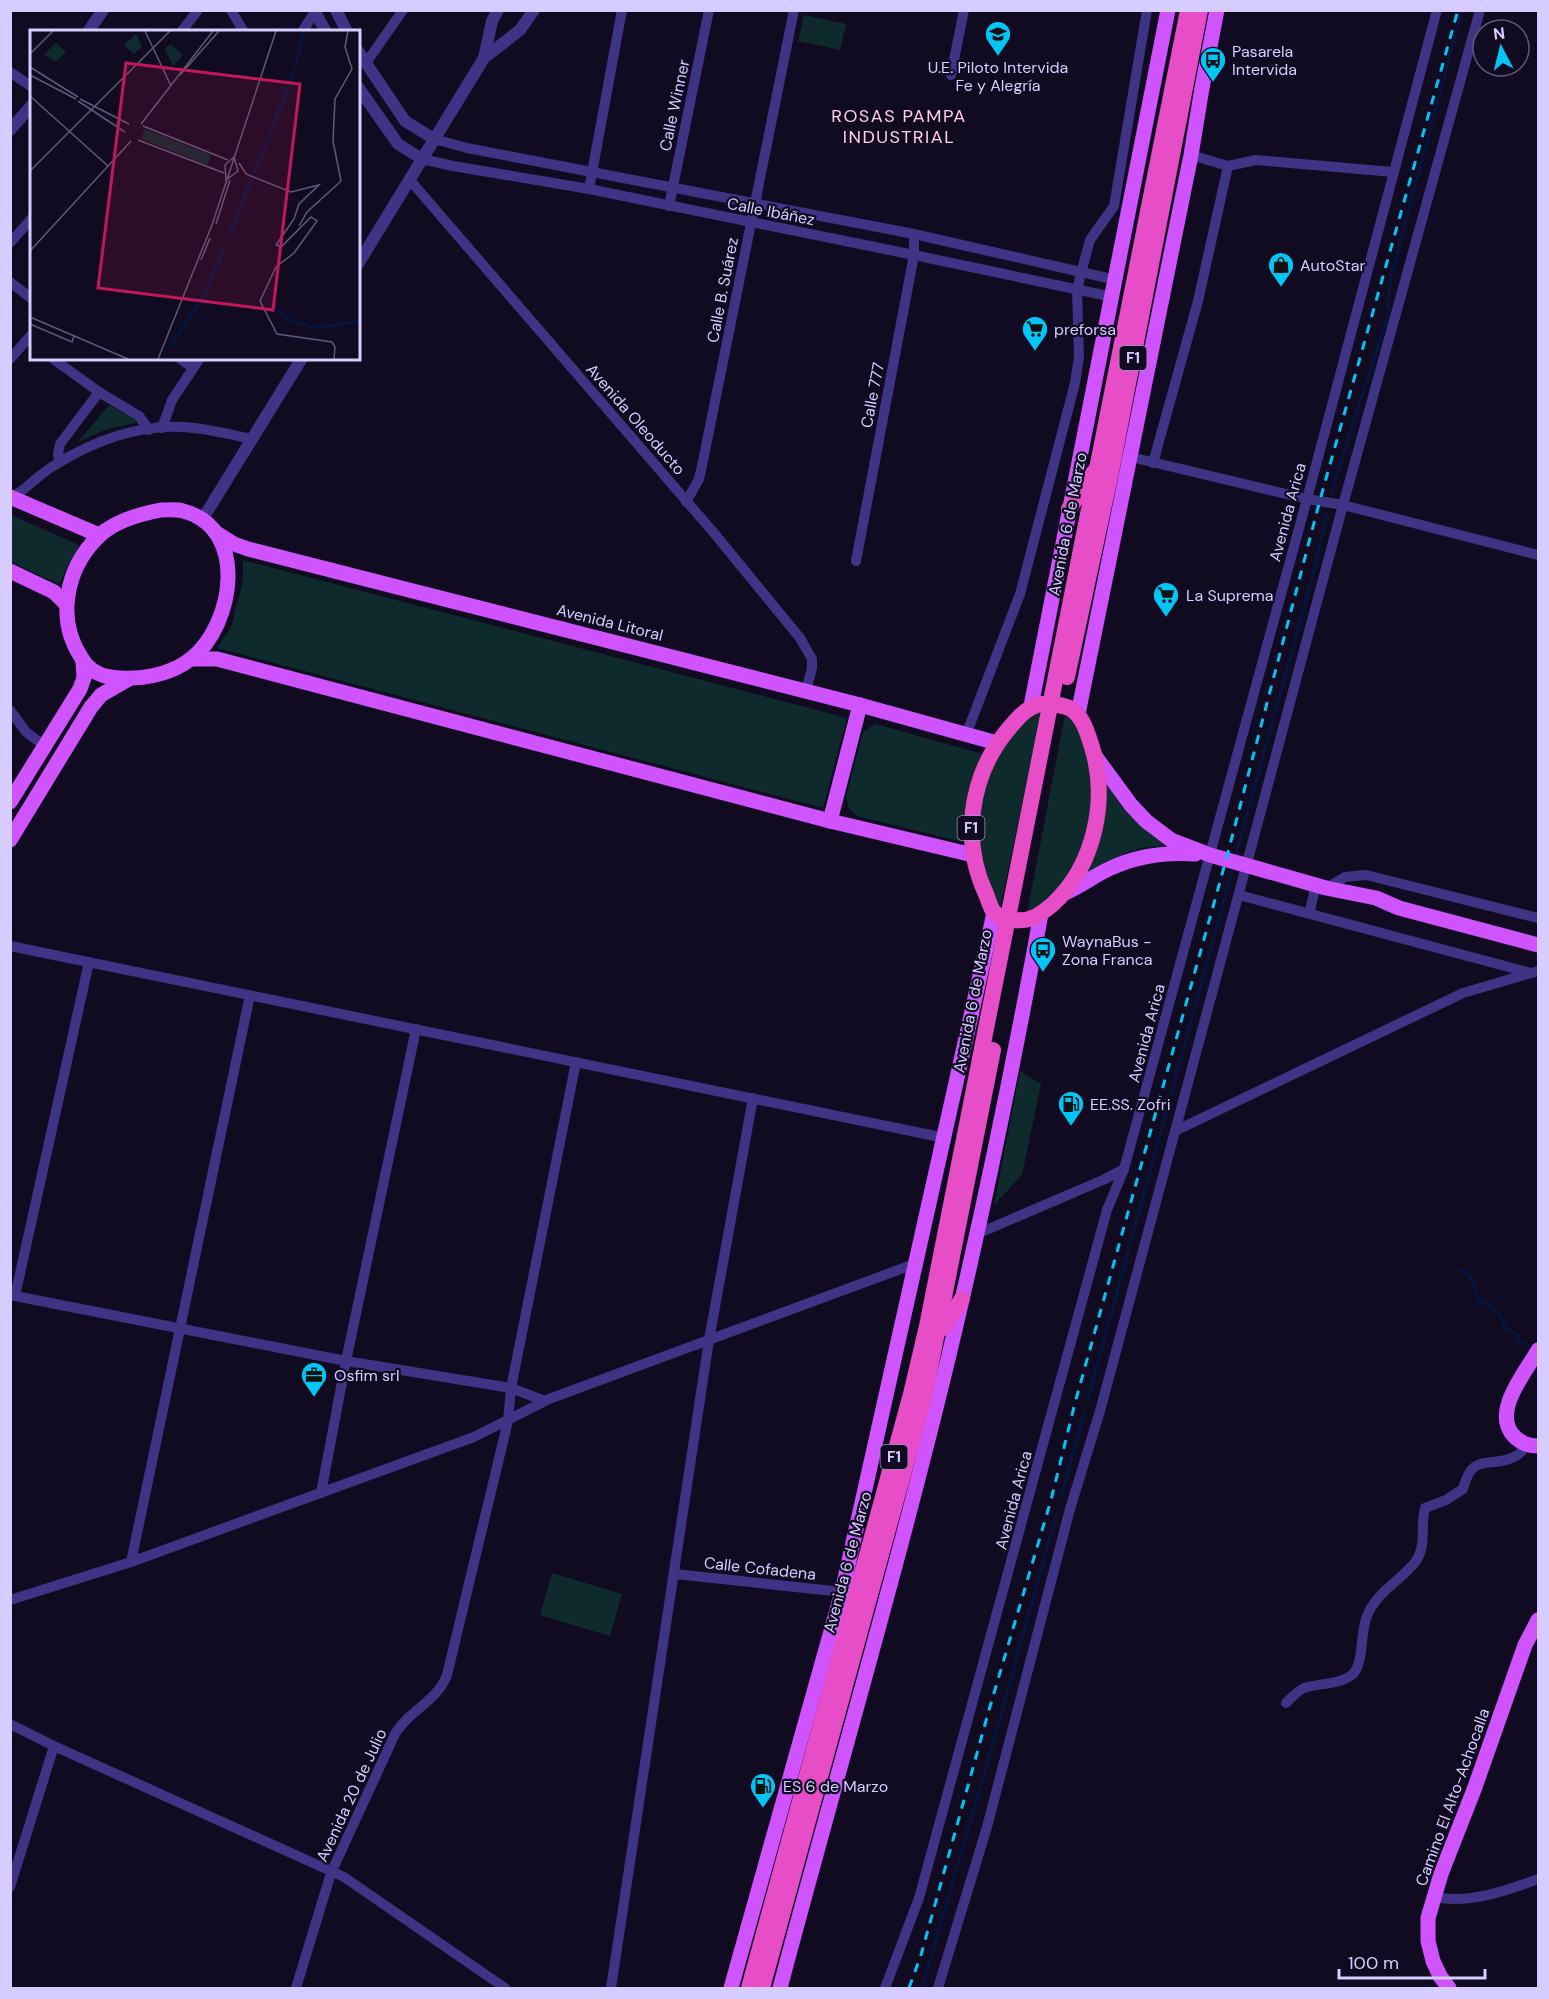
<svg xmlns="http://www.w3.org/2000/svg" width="1549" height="1999" viewBox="0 0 1549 1999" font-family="'DM Sans',sans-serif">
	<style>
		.green { fill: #0e2a2c }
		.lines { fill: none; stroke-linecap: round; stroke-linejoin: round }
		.stream { stroke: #061540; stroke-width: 3 }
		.minor { stroke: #3e3384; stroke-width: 10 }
		.tertiary { stroke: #3e3384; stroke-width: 12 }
		.primary { stroke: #cf53ff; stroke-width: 15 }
		.trunk { stroke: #e74dc6; stroke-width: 16 }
		.rail { stroke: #00c6f7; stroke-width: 3; stroke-dasharray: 9 8; stroke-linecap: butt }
		.labels { text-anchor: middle; stroke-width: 4.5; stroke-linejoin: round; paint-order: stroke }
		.shield { fill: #110b21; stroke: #9c92bc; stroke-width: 1.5 }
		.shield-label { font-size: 15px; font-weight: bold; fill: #d7ccff }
		.poi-label { font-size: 16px; fill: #d7ccff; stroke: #110b21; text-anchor: start }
		.street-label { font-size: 16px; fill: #d7ccff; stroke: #110b21 }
		.neighbourhood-label { font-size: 18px; letter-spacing: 1.5px; fill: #ffcee8; stroke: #110b21 }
		.inset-river { fill: none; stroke: #061540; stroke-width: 3 }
		.inset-road { fill: none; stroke: #60587a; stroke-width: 1.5 }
		.view { fill: #c2185b; fill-opacity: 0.15; stroke: #c2185b; stroke-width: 3 }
		.inset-edge { fill: none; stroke: #d7ccff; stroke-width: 3 }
	</style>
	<rect width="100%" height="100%" fill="#110b21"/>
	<g class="green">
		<path d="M804 15 846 24 840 50 798 41Z"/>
		<path d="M109 405 140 422 107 429 78 442Z"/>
		<path d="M11 515 79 545 59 584 11 562Z"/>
		<path d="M243 560 847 718 823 808 217 648 231 627 243 581Z"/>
		<path d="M1042 710 1000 908C994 894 984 877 981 862 979 854 980 846 979 839 977 785 996 739 1042 710Z"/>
		<path d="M1065 715C1079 726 1083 738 1087 755 1090 768 1093 783 1093 796 1094 840 1066 893 1027 913Z"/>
		<path d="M875 724 983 754 965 810 963 842 857 816 849 808 846 796 863 732Z"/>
		<path d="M1106 779 1170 845 1142 848 1125 853 1085 874C1101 844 1109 814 1106 779Z"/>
		<path d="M1020 1071 1041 1084 1022 1175 994 1205Z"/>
		<path d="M552 1573 622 1594 610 1636 540 1615Z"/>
	</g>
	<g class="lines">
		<g class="stream">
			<path d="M1331 493 1388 315 1390 280 1462 10"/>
			<path d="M1236 854 1314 571 1327 514"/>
			<path d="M1460 1269 1470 1275 1479 1301 1490 1305 1500 1315 1505 1327 1517 1335 1519 1341 1529 1346"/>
			<path d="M1088 1398 1232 871"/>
			<path d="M1061 1496 1084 1414"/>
			<path d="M922 1988 992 1747 1057 1512"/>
		</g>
		<g class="minor">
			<path d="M231 10 244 32"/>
			<path d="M181 32 198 10"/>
			<path d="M302 32 316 10"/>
			<path d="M366 63 403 10"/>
			<path d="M10 72 32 87"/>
			<path d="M951 75 964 10"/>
			<path d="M434 139 467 148 914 234 1116 280"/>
			<path d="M1191 155 1228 166 1256 160 1393 172"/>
			<path d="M422 159 453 166 589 189 914 255 1113 297"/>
			<path d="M409 179 714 533 800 638 812 659V668L806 691"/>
			<path d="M589 189 622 10"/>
			<path d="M669 206 709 10"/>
			<path d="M10 243 32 218"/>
			<path d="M10 282 32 299"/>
			<path d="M52 358 99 392 139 416 149 430"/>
			<path d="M179 358 193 368"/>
			<path d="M10 359 32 334"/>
			<path d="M162 428 172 400 200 358"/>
			<path d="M1131 457 1307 499 1343 505 1538 555"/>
			<path d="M59 462 58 454 60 444 99 392"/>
			<path d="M1153 463 1198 301 1228 166"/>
			<path d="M11 498C27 489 39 474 55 465 97 439 144 422 194 428 213 430 233 435 252 439"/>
			<path d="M686 502 699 479 703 461 794 10"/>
			<path d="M856 561 914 255V234"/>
			<path d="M10 710 26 732 45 746"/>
			<path d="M966 735 1020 594 1075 383 1079 357 1077 291 1081 273 1090 240 1114 206 1147 10"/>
			<path d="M1326 888 1345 877 1366 875 1538 918"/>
			<path d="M1239 895 1531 973 1538 971"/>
			<path d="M1309 914 1316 885"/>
			<path d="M10 946 945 1138"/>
			<path d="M1175 1131 1463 993 1531 973"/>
			<path d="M977 1234 1103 1180 1124 1169"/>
			<path d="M10 1295 346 1361 511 1388 545 1401"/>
			<path d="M15 1296 89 962"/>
			<path d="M321 1493 346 1361 416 1029"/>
			<path d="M131 1562 250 995"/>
			<path d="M675 1574 842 1592"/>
			<path d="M10 1600 131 1562 474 1437 549 1399 917 1263"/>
			<path d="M1286 1703C1291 1698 1297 1691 1304 1688 1319 1683 1340 1685 1353 1674 1364 1663 1360 1632 1367 1616 1377 1591 1402 1580 1416 1561 1427 1545 1420 1526 1425 1508L1446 1500 1463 1489C1473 1450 1490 1470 1516 1456 1520 1454 1524 1448 1527 1445"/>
			<path d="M10 1724 54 1746 344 1877 505 1988"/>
			<path d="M10 1887 54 1746"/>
			<path d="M1435 1897C1469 1904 1506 1891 1538 1879"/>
			<path d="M296 1988 331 1873 395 1734C409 1710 437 1702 447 1675L508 1421 511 1388 576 1062"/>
			<path d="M611 1988 709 1340 753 1098"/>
			<path d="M885 1988 919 1898 1107 1210 1124 1169 1307 499 1437 10"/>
			<path d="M938 1988 987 1827 1070 1509 1100 1411 1343 505 1480 10"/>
		</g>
		<g class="tertiary">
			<path d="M314 10 326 32"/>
			<path d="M336 10 347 32"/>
			<path d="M88 32 103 10"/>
			<path d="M358 51 405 121 434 139"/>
			<path d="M484 58 520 30 534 10"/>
			<path d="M358 87 398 144 422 159"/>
			<path d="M10 130 32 105"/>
			<path d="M358 264 484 58 492 21 498 10"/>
			<path d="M202 520 302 358"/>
		</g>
		<g class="primary">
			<path d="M10 497 99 535"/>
			<path d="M161 510C168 510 176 509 183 511 249 528 234 624 192 658 170 676 136 681 110 677 97 675 87 668 81 657 56 619 66 568 98 537 114 521 140 514 161 510Z"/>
			<path d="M215 532 234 544 248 549 860 705 997 743"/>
			<path d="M10 571 54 592 66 604"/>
			<path d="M191 659H217L830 821 973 855"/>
			<path d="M1031 706 1168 10"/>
			<path d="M1078 714 1191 155 1202 88 1217 10"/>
			<path d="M1095 756 1131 805 1146 821 1171 840 1210 855 1326 888 1376 898 1399 908 1538 945"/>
			<path d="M10 802 80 689 84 678 83 662"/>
			<path d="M830 821 860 705"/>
			<path d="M10 840 91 707 101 695 127 680"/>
			<path d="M1065 893C1081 886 1095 875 1111 868 1137 856 1167 852 1195 854"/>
			<path d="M1538 1350C1526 1372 1492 1411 1513 1435 1520 1443 1529 1446 1538 1446"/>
			<path d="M731 1988 842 1592 994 913"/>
			<path d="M780 1988C836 1777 898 1567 949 1355 984 1209 1014 1062 1041 914"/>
			<path d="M1449 1988 1440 1976 1433 1961 1428 1941V1918L1441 1874 1475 1787 1525 1645 1538 1620"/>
		</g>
		<g class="trunk">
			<path d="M1069 509 1093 473"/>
			<path d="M1067 677 1111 472 1200 10"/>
			<path d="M1041 704C1051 704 1063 704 1071 709 1083 717 1087 732 1091 744 1109 798 1095 865 1053 904 1040 915 1031 922 1013 920 1007 919 997 916 993 911 990 906 988 899 986 894 961 841 970 777 1006 732 1016 720 1026 707 1041 704Z"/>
			<path d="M943 1328 962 1299"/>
			<path d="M749 1988 911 1394 927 1326 1188 10"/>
			<path d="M762 1988 924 1398 993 1050"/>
		</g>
		<path class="rail" d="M909 1988 921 1955 989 1710 1051 1500 1075 1403 1226 860 1320 500 1458 10"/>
	</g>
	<defs>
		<g id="school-pin" transform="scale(1.35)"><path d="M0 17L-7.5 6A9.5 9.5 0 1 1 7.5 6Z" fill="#00c6f7" stroke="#110b21"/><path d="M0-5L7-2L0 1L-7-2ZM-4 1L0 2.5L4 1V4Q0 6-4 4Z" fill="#111"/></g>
		<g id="bus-pin" transform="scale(1.35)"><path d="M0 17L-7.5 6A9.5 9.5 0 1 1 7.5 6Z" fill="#00c6f7" stroke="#110b21"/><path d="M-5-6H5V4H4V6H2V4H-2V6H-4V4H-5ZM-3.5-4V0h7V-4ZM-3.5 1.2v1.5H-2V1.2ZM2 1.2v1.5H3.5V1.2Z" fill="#111"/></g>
		<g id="shop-pin" transform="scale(1.35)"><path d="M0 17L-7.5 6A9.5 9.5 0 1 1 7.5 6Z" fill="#00c6f7" stroke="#110b21"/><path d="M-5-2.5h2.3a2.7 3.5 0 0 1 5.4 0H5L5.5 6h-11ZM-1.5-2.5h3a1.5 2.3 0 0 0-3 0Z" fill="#111"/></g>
		<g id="supermarket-pin" transform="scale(1.35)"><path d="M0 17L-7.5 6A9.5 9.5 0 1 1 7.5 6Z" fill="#00c6f7" stroke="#110b21"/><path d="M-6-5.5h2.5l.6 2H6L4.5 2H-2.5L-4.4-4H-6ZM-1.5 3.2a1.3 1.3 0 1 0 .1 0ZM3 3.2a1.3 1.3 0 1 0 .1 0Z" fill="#111"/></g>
		<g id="fuel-pin" transform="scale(1.35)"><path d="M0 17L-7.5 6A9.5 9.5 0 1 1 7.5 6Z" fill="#00c6f7" stroke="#110b21"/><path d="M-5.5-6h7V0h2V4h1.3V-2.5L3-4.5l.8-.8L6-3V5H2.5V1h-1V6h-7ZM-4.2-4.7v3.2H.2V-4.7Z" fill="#111"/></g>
		<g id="office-pin" transform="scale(1.35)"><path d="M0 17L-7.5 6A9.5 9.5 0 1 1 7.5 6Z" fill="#00c6f7" stroke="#110b21"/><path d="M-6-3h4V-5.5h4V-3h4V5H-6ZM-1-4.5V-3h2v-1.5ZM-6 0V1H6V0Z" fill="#111"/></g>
	</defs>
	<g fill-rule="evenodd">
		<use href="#school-pin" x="998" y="34"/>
		<use href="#bus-pin" x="1213" y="60"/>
		<use href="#shop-pin" x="1281" y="265"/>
		<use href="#supermarket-pin" x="1035" y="329"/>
		<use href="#supermarket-pin" x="1166" y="595"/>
		<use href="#bus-pin" x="1043" y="950"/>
		<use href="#fuel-pin" x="1071" y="1104"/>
		<use href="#office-pin" x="314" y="1375"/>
		<use href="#fuel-pin" x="763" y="1786"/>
	</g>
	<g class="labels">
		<g class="shield">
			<rect x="1119.5" y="346" width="27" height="24" rx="4.5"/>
			<rect x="957.5" y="816" width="27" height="24" rx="4.5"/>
			<rect x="880.5" y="1445" width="27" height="24" rx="4.5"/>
		</g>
		<g class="shield-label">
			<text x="1133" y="363">F1</text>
			<text x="971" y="833">F1</text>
			<text x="894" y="1462">F1</text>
		</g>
		<g class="poi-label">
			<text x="1232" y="57">Pasarela<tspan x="1232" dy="18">Intervida</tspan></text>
			<text x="998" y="73" text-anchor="middle">U.E. Piloto Intervida<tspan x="998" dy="18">Fe y Alegría</tspan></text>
			<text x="1300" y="271">AutoStar</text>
			<text x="1054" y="335">preforsa</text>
			<text x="1186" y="601">La Suprema</text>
			<text x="1062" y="947">WaynaBus -<tspan x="1062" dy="18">Zona Franca</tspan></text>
			<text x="1090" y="1110">EE.SS. Zofri</text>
			<text x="334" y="1381">Osfim srl</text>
			<text x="783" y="1792">ES 6 de Marzo</text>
		</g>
		<g class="street-label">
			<text transform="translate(674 105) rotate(-78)" y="6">Calle Winner</text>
			<text transform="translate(771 211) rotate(11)" y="6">Calle Ibáñez</text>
			<text transform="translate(722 290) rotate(-79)" y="6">Calle B. Suárez</text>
			<text transform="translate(872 395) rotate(-79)" y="6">Calle 777</text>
			<text transform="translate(636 419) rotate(49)" y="6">Avenida Oleoducto</text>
			<text transform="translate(1287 512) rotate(-75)" y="6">Avenida Arica</text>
			<text transform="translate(1067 524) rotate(-79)" y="6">Avenida 6 de Marzo</text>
			<text transform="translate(610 622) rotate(14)" y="6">Avenida Litoral</text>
			<text transform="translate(972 1001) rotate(-79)" y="6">Avenida 6 de Marzo</text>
			<text transform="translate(1146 1033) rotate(-75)" y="6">Avenida Arica</text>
			<text transform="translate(1013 1500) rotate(-75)" y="6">Avenida Arica</text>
			<text transform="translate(847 1562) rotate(-75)" y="6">Avenida 6 de Marzo</text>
			<text transform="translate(760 1568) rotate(6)" y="6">Calle Cofadena</text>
			<text transform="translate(351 1795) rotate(-65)" y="6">Avenida 20 de Julio</text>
			<text transform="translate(1452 1797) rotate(-70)" y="6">Camino El Alto-Achocalla</text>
		</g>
		<g class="neighbourhood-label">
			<text x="899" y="122">ROSAS PAMPA<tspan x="899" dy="21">INDUSTRIAL</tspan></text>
		</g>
	</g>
	<g transform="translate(30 30)">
		<rect width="330" height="330" fill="#110b21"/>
		<path d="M106 4 112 16 104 24 94 15ZM26 13 36 22 26 32 14 24ZM140 14 153 25 143 36 135 19ZM115 99 181 125 177 135 111 109Z" fill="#0e2a2c"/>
		<path class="inset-river" d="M266 35 273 1M239 107 265 39M224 144 238 109M199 206 222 149M249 280 260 290 286 298 330 291M139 318 172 270 194 218"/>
		<path class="inset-road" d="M115 1 141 56M0 24 23 1M0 37 48 67M0 45 46 69M150 45 189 1M0 66 78 136M50 69 99 94M48 71 95 102M111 94 183 1M113 96 198 130M108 110 194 143M204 127 208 141 196 150 195 135ZM209 133 216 144 261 162 289 155 269 174 264 189 246 215 251 217 281 187 287 191 264 223 246 237 230 271 247 304 302 312 305 317 304 329M0 141 140 1M186 194 200 150M269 196 277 182 311 151 303 111 305 69 322 39 315 17 318 1M0 221 101 111M171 230 180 208M0 287 98 329M0 294 42 312 44 306M128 329 182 195 246 1"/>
		<path class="view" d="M96 33 270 54 243 280 68 258Z"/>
		<rect width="330" height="330" class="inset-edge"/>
	</g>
	<rect width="1549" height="1999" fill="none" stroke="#d7ccff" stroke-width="24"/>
	<g transform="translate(1501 48) rotate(353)"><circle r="28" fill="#110b21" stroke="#60587a" stroke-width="1.5"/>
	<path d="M0-4.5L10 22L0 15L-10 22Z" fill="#00c6f7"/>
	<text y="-9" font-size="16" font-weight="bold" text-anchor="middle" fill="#d7ccff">N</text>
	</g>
	<path d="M1339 1969v9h146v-9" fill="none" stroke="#d7ccff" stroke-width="3"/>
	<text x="1348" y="1969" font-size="18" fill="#d7ccff" stroke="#110b21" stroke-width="4.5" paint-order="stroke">100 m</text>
</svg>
